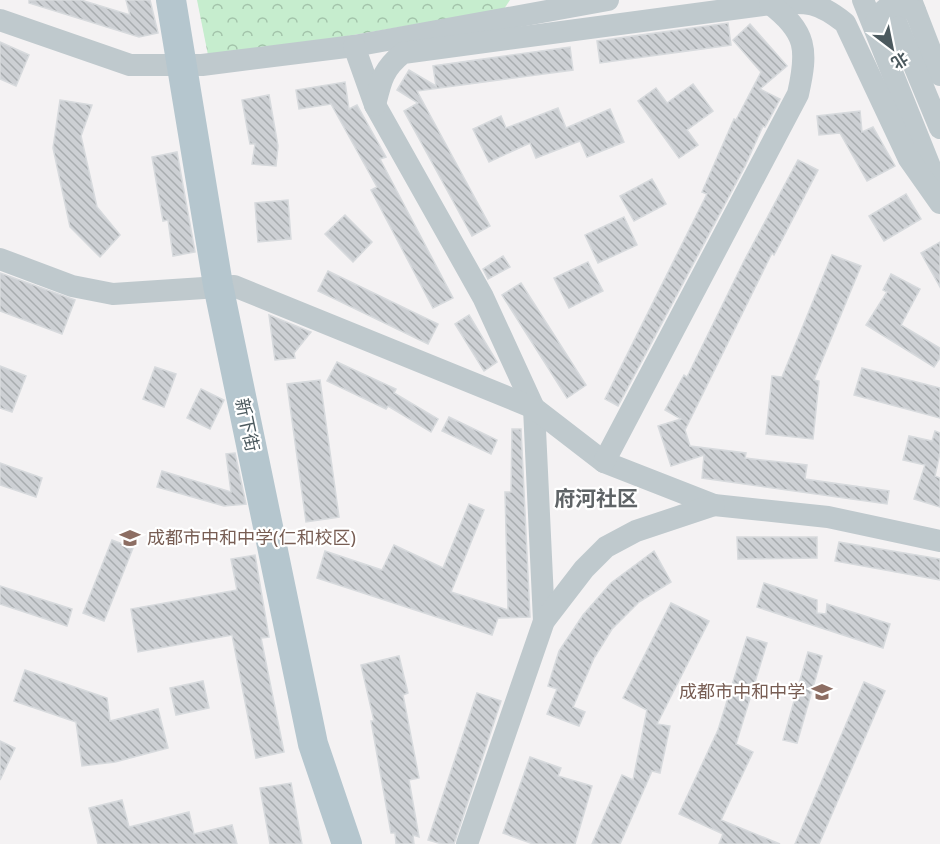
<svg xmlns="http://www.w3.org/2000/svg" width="940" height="844" viewBox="0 0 940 844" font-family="'Noto Sans','Noto Sans SC',sans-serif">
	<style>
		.park { fill: url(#park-crowns) }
		.building { fill: url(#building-back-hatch); stroke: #d7dadd; stroke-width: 1.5 }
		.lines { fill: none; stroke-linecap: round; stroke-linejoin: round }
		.minor { stroke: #bfc9cd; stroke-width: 22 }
		.major { stroke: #b5c6ce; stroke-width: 30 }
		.labels { text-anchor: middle; stroke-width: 4.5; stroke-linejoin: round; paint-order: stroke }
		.street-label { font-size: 18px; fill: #4b595e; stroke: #fff }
		.education-label { font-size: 18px; fill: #785e54; stroke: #fff; text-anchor: start }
		.quarter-label { font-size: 21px; font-weight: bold; fill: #5f6467; stroke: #fff }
	</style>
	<defs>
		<pattern id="park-crowns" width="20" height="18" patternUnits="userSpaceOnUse" patternTransform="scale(1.5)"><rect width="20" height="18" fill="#c6edce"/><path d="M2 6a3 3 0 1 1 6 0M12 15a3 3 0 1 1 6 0" fill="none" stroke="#a3c3aa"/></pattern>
		<pattern id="building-back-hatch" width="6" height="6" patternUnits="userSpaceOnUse" patternTransform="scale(1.5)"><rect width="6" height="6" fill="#cdd0d4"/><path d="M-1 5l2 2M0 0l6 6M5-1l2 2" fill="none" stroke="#a8acaf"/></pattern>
	</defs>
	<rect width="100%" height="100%" fill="#f4f2f3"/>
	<path class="park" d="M197 0H510L504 9 209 60Z"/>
	<g class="building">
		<path d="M29 0H81L130 15 126 0H150L158 33 139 37 29 3Z"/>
		<path d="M728 23 731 45 600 63 597 41Z"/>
		<path d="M750 24 787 66 760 89 780 99 765 127 763 126 745 166 618 406 605 399 707 194 702 192 734 119 736 120 761 72 733 40Z"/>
		<path d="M0 42 29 55 16 86 0 79Z"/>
		<path d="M570 47 573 70 417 91 490 226 472 236 404 111 418 103 397 90 409 70 436 86 433 66Z"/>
		<path d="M345 82 349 109 357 105 386 157 380 159 453 298 433 308 371 190 377 187 331 104 299 109 296 90Z"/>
		<path d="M693 84 713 111 687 130 698 145 679 158 638 101 656 88 667 103Z"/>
		<path d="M269 95 278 146 276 166 252 164 255 144H250L242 100Z"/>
		<path d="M60 100 92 105 81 136 97 207 120 235 100 257 70 227 53 148Z"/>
		<path d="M558 108 566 128 610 109 624 142 587 157 580 141 536 158 530 143 489 162 473 129 501 116 506 128Z"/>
		<path d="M860 111 862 132 873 127 895 166 867 181 840 133 819 135 817 116Z"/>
		<path d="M177 152 195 252 173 256 168 220 163 221 152 157Z"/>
		<path d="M798 160 818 170 774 255 772 253 685 430 690 446 746 453 745 458 807 465 805 479 889 491 887 504 702 478 704 455 671 466 658 426 681 419 665 410 684 375 687 377 744 261Z"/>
		<path d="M652 179 666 204 634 221 620 196Z"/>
		<path d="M906 194 921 219 884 241 869 216Z"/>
		<path d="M288 200 291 239 258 242 255 203Z"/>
		<path d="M345 215 372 242 353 262 325 234Z"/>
		<path d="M624 217 637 245 598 263 585 235Z"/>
		<path d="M940 242V287L921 253Z"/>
		<path d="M832 255 861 266 814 380 819 381 813 439 766 434 772 376 782 377Z"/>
		<path d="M503 256 510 267 488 279 483 269Z"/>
		<path d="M588 262 603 291 569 308 554 278Z"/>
		<path d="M328 271 438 324 428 344 318 291Z"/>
		<path d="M0 273 75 300 62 334 0 311Z"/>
		<path d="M891 274 920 289 901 325 940 348V358L934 367 866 325 887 292 883 290Z"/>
		<path d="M521 283 586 385 567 398 502 295Z"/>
		<path d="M269 315 311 332 294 353 295 358 275 360Z"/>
		<path d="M469 315 497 362 484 371 455 324Z"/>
		<path d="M337 362 396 389 394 393 438 419 431 432 388 406 386 409 327 381Z"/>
		<path d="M0 366 26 376 12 412 0 408Z"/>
		<path d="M155 367 176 374 164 407 143 399Z"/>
		<path d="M862 368 940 388V418L854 395Z"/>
		<path d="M320 380 339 517 306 522 287 384Z"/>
		<path d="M201 389 224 400 210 429 187 418Z"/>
		<path d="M449 417 497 440 491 454 442 431Z"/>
		<path d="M512 429H521L530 617 498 618 492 635 317 578 325 551 382 570 394 545 443 568 469 504 484 510 451 592 508 610 505 492H511Z"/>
		<path d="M935 431 940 433V453L935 476 940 478V507L914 499 925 465 903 460 909 436 932 441Z"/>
		<path d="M235 453 246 504 224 506 157 487 162 471 231 492 226 454Z"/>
		<path d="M0 463 42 478 36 497 0 485Z"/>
		<path d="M737 537H817V558L738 559Z"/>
		<path d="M112 540 133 548 104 621 83 613Z"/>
		<path d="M839 542 940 559V580L835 561Z"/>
		<path d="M654 551 671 582 639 602 612 629 594 658 573 707 585 712 579 726 547 714 557 689 548 686 559 651 583 615 611 583Z"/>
		<path d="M255 555 269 637 261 638 284 752 256 758 232 635 138 652 131 609 237 590 231 559Z"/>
		<path d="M764 583 817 600V613L826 614 827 604 890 624 883 648 757 607Z"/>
		<path d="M0 586 72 609 67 626 0 604Z"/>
		<path d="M671 603 709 621 657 724 670 726 660 773 652 771 620 844H592L622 775 633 780 647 710 623 698Z"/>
		<path d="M747 637 767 643 736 744 753 752 721 820 780 844H719L723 834 679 814 718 730Z"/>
		<path d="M808 652 822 656 797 743 783 740Z"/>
		<path d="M399 656 408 693 403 695 419 778 409 780 419 837 413 835 414 844H396L395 833H391L371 721H374L361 665Z"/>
		<path d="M25 670 107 698 110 721 158 709 168 748 115 762 82 766 76 722 14 701Z"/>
		<path d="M203 681 209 708 176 715 170 688Z"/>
		<path d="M864 682 885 691 819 844H795Z"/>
		<path d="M477 693 501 701 454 844H442L428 840Z"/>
		<path d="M0 741 15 748 0 780Z"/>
		<path d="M530 757 561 768 558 776 592 786 575 844H533L503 833Z"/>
		<path d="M291 783 302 844H270L260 788Z"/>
		<path d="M122 800 129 827 189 812 194 834 232 825 237 844H98L89 808Z"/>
	</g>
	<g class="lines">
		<g class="minor">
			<path d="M863 0 935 179"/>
			<path d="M911 0 940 75"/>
			<path d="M0 20 130 65H202L354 46 608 0"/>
			<path d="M896 22 940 128"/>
			<path d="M875 26C879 12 887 5 901 4L915 11"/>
			<path d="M354 46 375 105 483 297 534 408 544 621"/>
			<path d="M375 105C381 80 383 69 403 53L770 4C807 2 816 0 845 23L909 159 940 203"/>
			<path d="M0 259 72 286 113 294 234 286 534 408 604 462 714 505 828 517 940 541"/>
			<path d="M604 462 798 94C808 50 807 32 770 4"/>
			<path d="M467 844 544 621 584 569 606 547 636 531 714 505"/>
		</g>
		<path class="major" d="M171 0 218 285 313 744 347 844"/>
	</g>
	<defs>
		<g id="school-bare" transform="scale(1.62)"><path d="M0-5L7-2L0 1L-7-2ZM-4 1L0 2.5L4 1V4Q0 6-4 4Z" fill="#8d6e63" stroke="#fff" stroke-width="2.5" paint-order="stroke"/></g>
	</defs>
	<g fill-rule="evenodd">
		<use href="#school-bare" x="130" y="538"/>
		<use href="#school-bare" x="822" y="692"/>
	</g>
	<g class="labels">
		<g class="street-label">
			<text transform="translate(247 425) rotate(78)" y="6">新下街</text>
		</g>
		<g class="education-label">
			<text x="147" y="544">成都市中和中学(仁和校区)</text>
			<text x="805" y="698" text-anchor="end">成都市中和中学</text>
		</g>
		<g class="quarter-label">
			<text x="596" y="506">府河社区</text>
		</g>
	</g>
	<g transform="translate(892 48) rotate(148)" stroke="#ffffff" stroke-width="4.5" paint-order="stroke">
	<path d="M0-4.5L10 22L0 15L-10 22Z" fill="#4b595e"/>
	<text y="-9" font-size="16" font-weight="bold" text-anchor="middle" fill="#4b595e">北</text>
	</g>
</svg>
